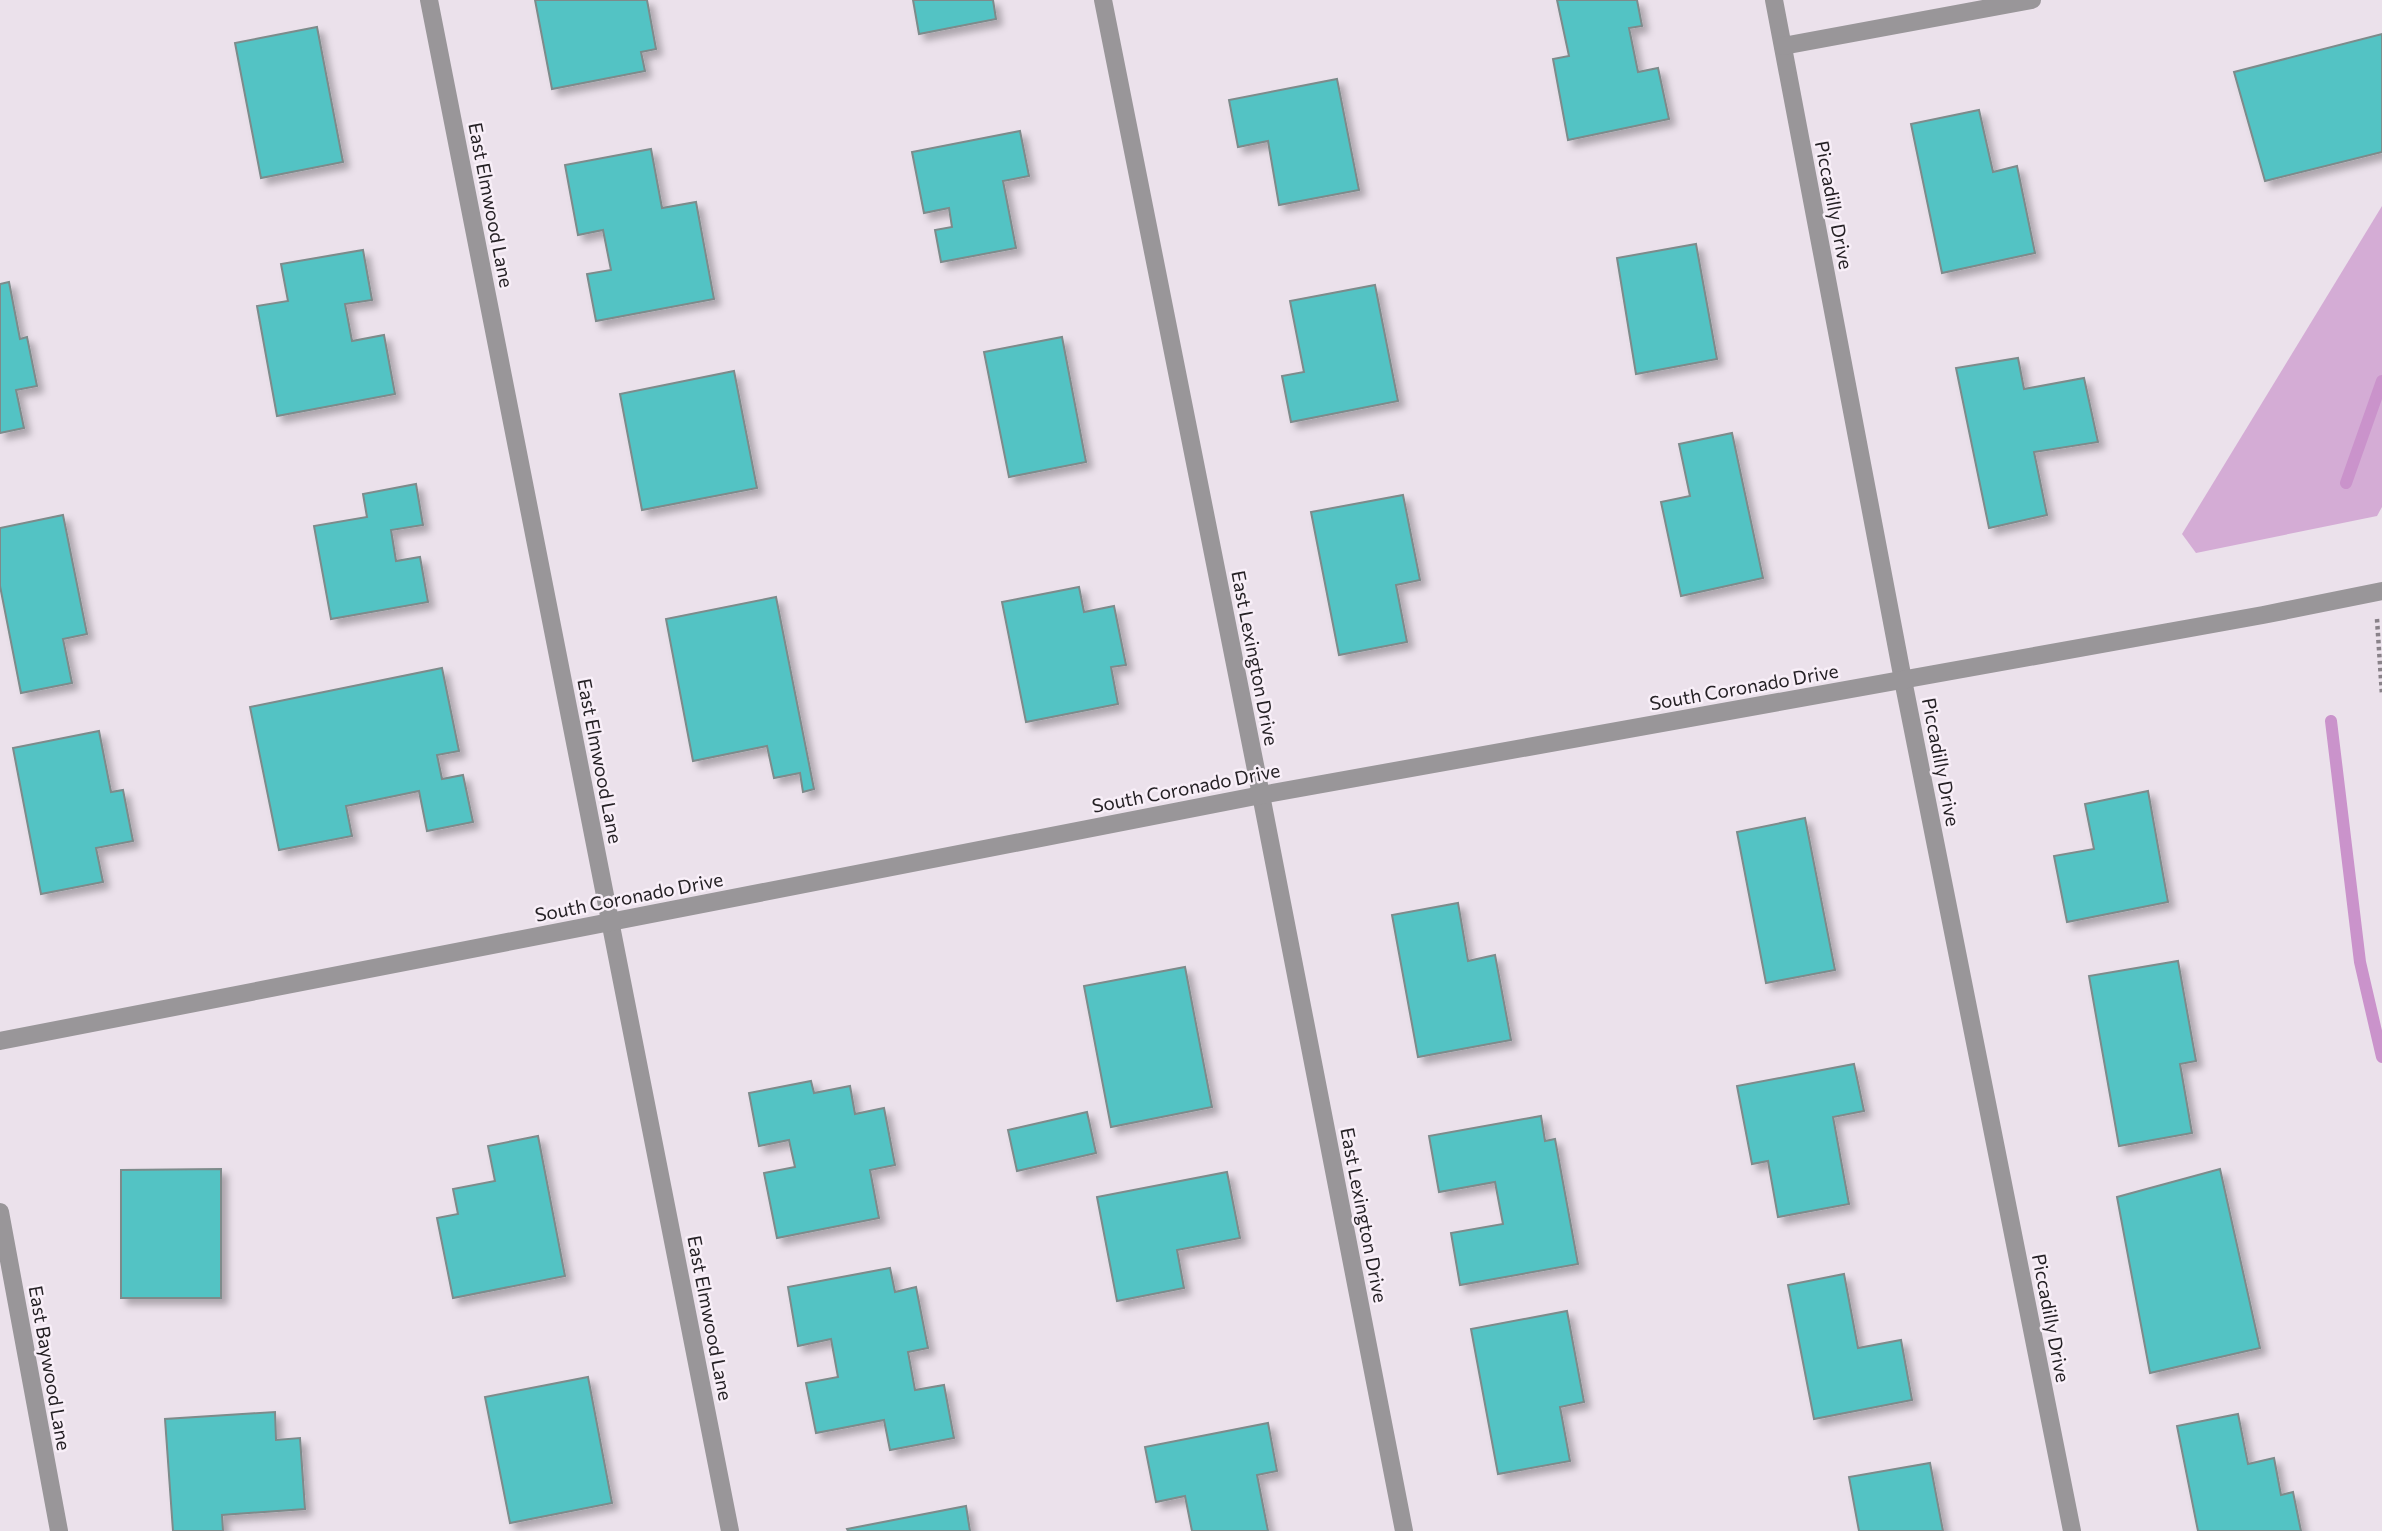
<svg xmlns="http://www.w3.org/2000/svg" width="2382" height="1531" viewBox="0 0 2382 1531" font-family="Commissioner,sans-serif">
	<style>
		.green { fill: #d4acd5 }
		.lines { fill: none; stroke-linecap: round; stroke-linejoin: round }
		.stream { stroke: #ca93cb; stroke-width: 12 }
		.building { fill: #53c3c4; stroke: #7d8b8b; stroke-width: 2; filter: url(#shadow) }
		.path { stroke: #898289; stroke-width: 4.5; stroke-dasharray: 3.5 3.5; stroke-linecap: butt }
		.minor { stroke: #999699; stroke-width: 18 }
		.labels { text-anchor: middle; stroke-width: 5; stroke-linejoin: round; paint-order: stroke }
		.street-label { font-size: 19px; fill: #252125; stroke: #f8eff8 }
	</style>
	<defs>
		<filter id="shadow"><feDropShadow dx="6" dy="6" stdDeviation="3.5" flood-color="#0004"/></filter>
	</defs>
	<rect width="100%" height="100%" fill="#ebe1eb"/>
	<path class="green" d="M2382 206V507L2377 516 2196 553 2182 534Z"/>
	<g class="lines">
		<g class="stream">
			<path d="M2346 483 2382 381"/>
			<path d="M2331 721 2360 962 2382 1057"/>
		</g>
	</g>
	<g class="building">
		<path d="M535 0H647L656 49 641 52 645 71 552 89Z"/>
		<path d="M913 0H993L996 19 919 34Z"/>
		<path d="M1557 0H1637L1642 26 1629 28 1638 72 1658 68 1669 119 1568 140 1553 59 1569 56Z"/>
		<path d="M317 27 343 162 261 178 235 43Z"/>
		<path d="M2382 34V152L2265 181 2234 72Z"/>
		<path d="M1337 79 1359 190 1279 205 1268 141 1238 147 1229 100Z"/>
		<path d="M1979 110 1993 172 2017 166 2035 253 1942 273 1911 124Z"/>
		<path d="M1020 131 1029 176 1003 181 1016 248 941 262 935 230 952 227 949 208 924 213 912 152Z"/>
		<path d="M651 149 662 208 696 202 714 299 596 321 587 274 611 270 603 230 578 235 565 165Z"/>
		<path d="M1696 244 1717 359 1636 374 1617 258Z"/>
		<path d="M363 250 372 300 345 304 352 341 384 335 395 394 277 416 257 306 288 301 281 264Z"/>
		<path d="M9 282 20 339 27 337 37 386 16 390 24 428 0 433V284Z"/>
		<path d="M1375 285 1398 401 1291 422 1282 376 1304 372 1290 301Z"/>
		<path d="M1062 337 1086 462 1009 477 984 352Z"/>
		<path d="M2018 358 2024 389 2084 378 2098 442 2034 452 2047 515 1989 528 1956 368Z"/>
		<path d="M734 371 757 488 642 510 620 394Z"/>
		<path d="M1732 433 1763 578 1681 596 1661 502 1690 496 1679 444Z"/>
		<path d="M416 484 423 525 391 530 396 561 420 557 428 602 331 619 314 526 367 517 363 494Z"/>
		<path d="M1403 495 1420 580 1396 585 1407 642 1339 655 1311 512Z"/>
		<path d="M63 515 87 634 63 639 72 683 21 693 0 586V528Z"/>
		<path d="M1079 587 1084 612 1114 606 1126 665 1111 667 1118 704 1026 722 1002 602Z"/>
		<path d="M776 597 814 789 803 792 800 773 774 778 767 746 693 761 666 619Z"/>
		<path d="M442 668 459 751 437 755 442 779 463 775 473 822 427 831 419 791 346 806 352 836 279 850 250 707Z"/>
		<path d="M99 731 111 792 123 790 133 841 96 848 103 882 41 894 13 748Z"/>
		<path d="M2148 791 2168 902 2067 922 2054 856 2094 849 2085 804Z"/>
		<path d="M1805 818 1835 970 1766 983 1737 832Z"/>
		<path d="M1458 903 1468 961 1495 955 1511 1040 1418 1057 1392 915Z"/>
		<path d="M2178 961 2196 1061 2180 1064 2192 1133 2119 1146 2089 976Z"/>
		<path d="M1185 967 1212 1107 1111 1127 1084 986Z"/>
		<path d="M1854 1064 1864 1111 1833 1117 1849 1204 1778 1217 1768 1161 1752 1164 1737 1086Z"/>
		<path d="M811 1081 814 1093 850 1086 855 1114 884 1108 895 1165 870 1170 879 1218 777 1238 764 1173 795 1167 789 1140 759 1146 749 1093Z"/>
		<path d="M1087 1112 1096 1153 1017 1171 1008 1130Z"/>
		<path d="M1541 1116 1545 1141 1555 1139 1578 1264 1460 1285 1451 1233 1503 1224 1495 1182 1439 1192 1429 1136Z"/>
		<path d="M538 1136 565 1276 453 1298 437 1218 458 1214 453 1189 495 1181 488 1146Z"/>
		<path d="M221 1169V1298H121V1170Z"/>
		<path d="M2220 1169 2260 1348 2150 1373 2117 1197Z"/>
		<path d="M1227 1172 1240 1238 1177 1250 1184 1288 1117 1301 1097 1197Z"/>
		<path d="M890 1268 895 1292 916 1287 928 1348 908 1352 915 1390 944 1385 954 1438 890 1450 884 1420 816 1433 806 1383 838 1377 831 1339 798 1346 788 1287Z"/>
		<path d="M1844 1274 1858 1348 1901 1340 1912 1400 1814 1419 1788 1285Z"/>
		<path d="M1567 1311 1584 1402 1560 1407 1570 1461 1498 1474 1471 1329Z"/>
		<path d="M588 1377 612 1503 510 1523 485 1397Z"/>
		<path d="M275 1412 276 1440 300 1438 305 1509 222 1515 223 1531H173L165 1419Z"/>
		<path d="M2238 1414 2248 1464 2274 1458 2281 1495 2293 1492 2301 1531H2198L2177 1426Z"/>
		<path d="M1268 1423 1277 1471 1257 1475 1268 1531H1192L1185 1496 1156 1502 1145 1447Z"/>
		<path d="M1930 1463 1943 1531H1859L1849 1477Z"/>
		<path d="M966 1506 970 1531H848L847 1529Z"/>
	</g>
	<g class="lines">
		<path class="path" d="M2377 619 2382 695"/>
		<g class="minor">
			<path d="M429 0 730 1531"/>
			<path d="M1103 0 1261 795 1404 1531"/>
			<path d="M1774 0 1903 680 2072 1531"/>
			<path d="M1783 46 2032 0"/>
			<path d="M0 1041 1261 795 2263 615 2382 591"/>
			<path d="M0 1212 59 1531"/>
		</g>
	</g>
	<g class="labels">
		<g class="street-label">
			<text transform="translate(491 205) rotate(79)" y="7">East Elmwood Lane</text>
			<text transform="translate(1834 205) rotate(79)" y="7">Piccadilly Drive</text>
			<text transform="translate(1255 658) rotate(79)" y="7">East Lexington Drive</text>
			<text transform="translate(1744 687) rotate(-10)" y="7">South Coronado Drive</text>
			<text transform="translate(600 761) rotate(79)" y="7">East Elmwood Lane</text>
			<text transform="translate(1941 762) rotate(79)" y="7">Piccadilly Drive</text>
			<text transform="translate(1186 788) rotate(-11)" y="7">South Coronado Drive</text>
			<text transform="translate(629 897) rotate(-11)" y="7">South Coronado Drive</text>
			<text transform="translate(1364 1215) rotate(79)" y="7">East Lexington Drive</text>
			<text transform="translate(710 1318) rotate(79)" y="7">East Elmwood Lane</text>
			<text transform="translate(2051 1318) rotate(79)" y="7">Piccadilly Drive</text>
			<text transform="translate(50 1368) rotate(80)" y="7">East Baywood Lane</text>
		</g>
	</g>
</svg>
